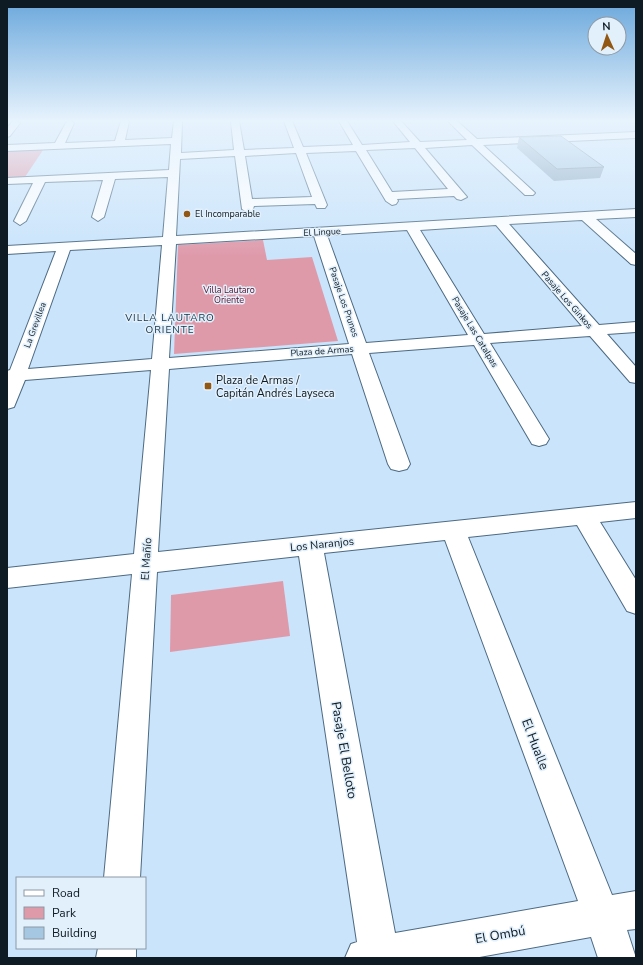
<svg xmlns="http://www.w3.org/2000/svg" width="643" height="965" viewBox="0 0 643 965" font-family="'Nunito Sans',sans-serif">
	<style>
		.green { fill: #df9aaa }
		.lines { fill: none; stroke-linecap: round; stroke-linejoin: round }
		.minor-casing { stroke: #4c6a82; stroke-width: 2 }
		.minor { fill: #fff; fill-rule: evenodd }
		.wall { fill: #8fabc2 }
		.building { fill: #a6c7e2; stroke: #748b9e }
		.poi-dot { fill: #915713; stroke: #e2f0fb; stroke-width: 1.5 }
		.labels { text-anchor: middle; stroke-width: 3; stroke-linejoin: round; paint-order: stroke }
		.far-poi-label { font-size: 9px; fill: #0e1a24; stroke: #e2f0fb; text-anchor: start }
		.far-street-label { font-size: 9px; fill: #0e1a24; stroke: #e2f0fb }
		.far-park-label { font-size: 9px; fill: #5a0e2a; stroke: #e2f0fb }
		.far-neighbourhood-label { font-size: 10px; letter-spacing: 1px; fill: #133045; stroke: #e2f0fb }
		.poi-label { font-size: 11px; fill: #0e1a24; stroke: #e2f0fb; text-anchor: start }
		.street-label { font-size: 11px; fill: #0e1a24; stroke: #e2f0fb }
		.near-street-label { font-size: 13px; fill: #0e1a24; stroke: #e2f0fb }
	</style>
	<rect width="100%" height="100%" fill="#cae4fb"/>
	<g class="green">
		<path d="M43 150 25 177 7 178V151Z"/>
		<path d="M263 240 267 260 312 257 338 341 174 354 178 245Z"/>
		<path d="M283 581 290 636 170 652 171 595Z"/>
	</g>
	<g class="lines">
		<g class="minor-casing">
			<g id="minor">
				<path d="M13 121H17L20 123 10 136 7 137V128Z"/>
				<path d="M67 121H71L74 123 65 143 115 141 121 121H129L125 140 172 138 174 121H182L181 153 234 150 231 121H239L244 150 294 148 284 121H292L303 147 353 145 339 121H347L362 145 410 142 393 121H401L420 142 467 140 448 121H457L477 139 636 132V138L483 145 533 191 535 193 533 195H525L472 145 425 148 467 197 461 200 457 199 454 196 397 199 398 201 396 204 392 205 386 201 356 151 306 153 327 205 325 208H317L315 204 254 206 252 212 248 213 242 209 235 156 180 159 176 236 636 209V217L596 219 636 254V265L631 264 582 220 509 224 599 325 636 322V332L607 334 636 367V383L630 382 590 336 490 343 549 439 546 444 539 446 532 444 474 345 369 353 410 464 407 469 399 471 391 469 388 464 352 354 169 369 158 552 636 502V518L600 522 636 580V614L627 611 577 525 468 537 612 895 636 891V929L627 930 636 958H598L591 937 474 958H345L351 944 357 942 299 556 157 572 140 878H104L132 574 7 588V568L134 554 151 370 25 380 14 407 7 409V371L10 370 56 251 7 254V246L163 237 168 177 115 179 104 217 98 221 92 217 103 180 45 182 26 221 20 225 14 221 33 183 7 184V178L169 170 171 144 7 151V145L55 143ZM415 148 448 189 392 192 366 150ZM296 153 312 197 252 199 245 156ZM496 225 582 326 484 334 420 230ZM407 230 468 335 366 343 327 235ZM314 236 349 344 169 358 176 244ZM162 245 152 359 28 369 70 250ZM445 540 578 901 395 933 324 553Z"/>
				<path d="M98 948H136V958H96Z"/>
			</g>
		</g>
		<use href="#minor" class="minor"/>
	</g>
	<path class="wall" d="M519 137 604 167 600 178 554 181 517 148Z"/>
	<path class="building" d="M561 136 604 167 557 169 519 137Z"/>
	<linearGradient id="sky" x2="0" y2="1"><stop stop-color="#6ba8dc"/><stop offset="0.47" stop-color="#e7f3fd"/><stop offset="1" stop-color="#e7f3fd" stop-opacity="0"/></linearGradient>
	<rect width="643" height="256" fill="url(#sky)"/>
	<g class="poi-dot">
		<circle cx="187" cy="214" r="4"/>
		<rect x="204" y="382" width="8" height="8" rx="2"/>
	</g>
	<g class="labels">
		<g class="far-poi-label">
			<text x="195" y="217">El Incomparable</text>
		</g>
		<g class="far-street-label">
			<text transform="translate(322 232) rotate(-3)" y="3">El Lingue</text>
			<text transform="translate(567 300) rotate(49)" y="3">Pasaje Los Ginkos</text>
			<text transform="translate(344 302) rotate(71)" y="3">Pasaje Los Prunos</text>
			<text transform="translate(35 325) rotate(-70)" y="3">La Grevillea</text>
			<text transform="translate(475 332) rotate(59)" y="3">Pasaje Las Catalpas</text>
			<text transform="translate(322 351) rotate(-4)" y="3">Plaza de Armas</text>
		</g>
		<g class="far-park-label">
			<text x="229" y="293">Villa Lautaro<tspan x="229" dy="10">Oriente</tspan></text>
		</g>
		<g class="far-neighbourhood-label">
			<text x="170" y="321">VILLA LAUTARO<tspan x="170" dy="12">ORIENTE</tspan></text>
		</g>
		<g class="poi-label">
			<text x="216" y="384">Plaza de Armas /<tspan x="216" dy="13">Capitán Andrés Layseca</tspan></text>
		</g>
		<g class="street-label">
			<text transform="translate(322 544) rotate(-6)" y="4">Los Naranjos</text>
			<text transform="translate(146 559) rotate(-86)" y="4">El Mañío</text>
		</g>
		<g class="near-street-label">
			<text transform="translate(536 744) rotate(69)" y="5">El Hualle</text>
			<text transform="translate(345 750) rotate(80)" y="5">Pasaje El Belloto</text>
			<text transform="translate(500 934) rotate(-10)" y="5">El Ombú</text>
		</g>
	</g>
	<rect width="643" height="965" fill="none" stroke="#0e1a24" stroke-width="16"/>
	<rect x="16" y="877" width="130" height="72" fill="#e2f0fb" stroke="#8d9aa5"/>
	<rect x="24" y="890" width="20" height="6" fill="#ffffff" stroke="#8d9aa5"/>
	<text x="52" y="897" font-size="12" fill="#0e1a24">Road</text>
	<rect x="24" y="907" width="20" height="12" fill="#df9aaa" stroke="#8d9aa5"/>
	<text x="52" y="917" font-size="12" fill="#0e1a24">Park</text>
	<rect x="24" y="927" width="20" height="12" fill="#a6c7e2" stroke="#8d9aa5"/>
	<text x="52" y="937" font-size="12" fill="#0e1a24">Building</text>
	<g transform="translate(607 36) rotate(357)"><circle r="19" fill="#e2f0fb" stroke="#8d9aa5"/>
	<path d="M0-3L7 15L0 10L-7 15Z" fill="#915713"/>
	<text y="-6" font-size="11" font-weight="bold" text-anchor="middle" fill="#0e1a24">N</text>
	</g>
</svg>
